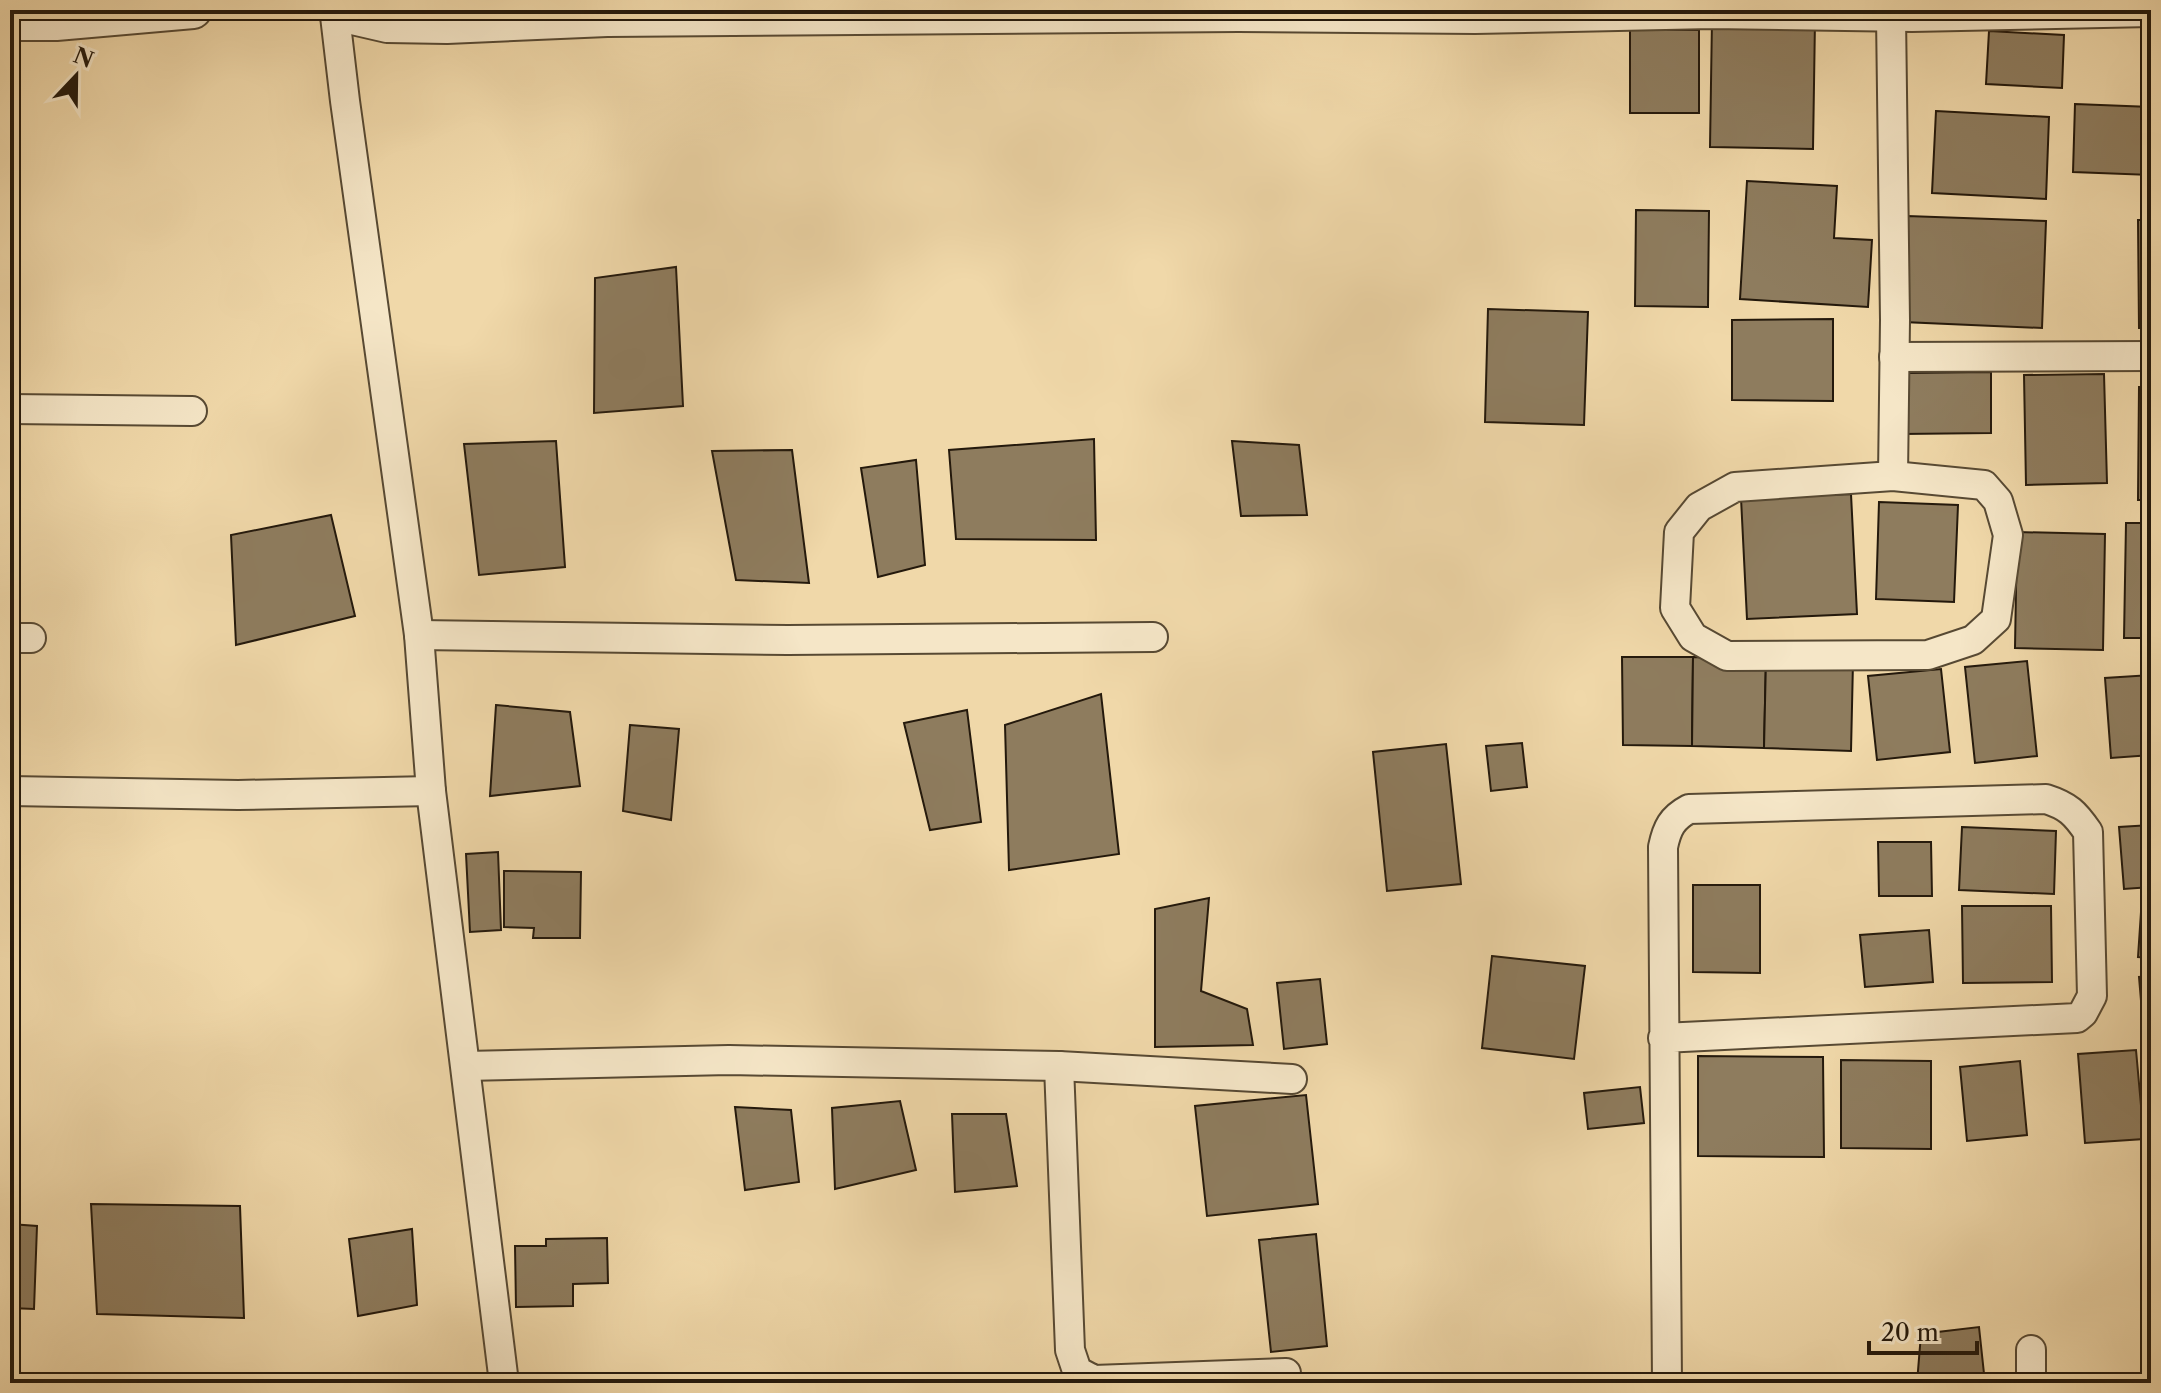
<svg xmlns="http://www.w3.org/2000/svg" width="2161" height="1393" viewBox="0 0 2161 1393" font-family="'Libre Caslon Text',serif">
	<style>
		.building { fill: #8e7c5e; stroke: #24190c; stroke-width: 2 }
		.lines { fill: none; stroke-linecap: round; stroke-linejoin: round }
		.minor-casing { stroke: #574933; stroke-width: 32 }
		.tertiary-casing { stroke: #574933; stroke-width: 40 }
		.minor { stroke: #f5e6c7; stroke-width: 28 }
		.tertiary { stroke: #f5e6c7; stroke-width: 36 }
	</style>
	<rect width="100%" height="100%" fill="#f0d8a9"/>
	<filter id="stains"><feTurbulence type="fractalNoise" baseFrequency=".0025" numOctaves="4"/><feColorMatrix values="0 0 0 0 .2 0 0 0 0 .09 0 0 0 0 .02 0 0 0 .5 -.17"/></filter>
	<radialGradient id="worn" r=".72"><stop offset=".6" stop-color="#630" stop-opacity="0"/><stop offset="1" stop-color="#630" stop-opacity=".3"/></radialGradient>
	<g class="building">
		<path d="M1712 19 1815 20 1813 149 1710 147Z"/>
		<rect x="1630" y="30" width="69" height="83"/>
		<path d="M1989 31 2064 35 2062 88 1986 84Z"/>
		<path d="M2075 104 2151 107V175L2073 172Z"/>
		<path d="M1936 111 2049 117 2046 199 1932 193Z"/>
		<path d="M1747 181 1837 186 1834 238 1872 240 1868 307 1740 299Z"/>
		<path d="M1636 210 1709 211 1708 307 1635 306Z"/>
		<path d="M1907 216 2046 221 2042 328 1903 322Z"/>
		<path d="M2138 220H2151V328H2139Z"/>
		<path d="M676 267 683 406 594 413 595 278Z"/>
		<path d="M1488 309 1588 312 1584 425 1485 422Z"/>
		<path d="M1833 319V401L1732 400V320Z"/>
		<path d="M1991 372V433L1902 434V373Z"/>
		<path d="M2104 374 2107 483 2026 485 2024 375Z"/>
		<path d="M2139 387H2151V500H2138Z"/>
		<path d="M1094 439 1096 540 956 539 949 450Z"/>
		<path d="M556 441 565 567 479 575 464 444Z"/>
		<path d="M1232 441 1299 445 1307 515 1241 516Z"/>
		<path d="M792 450 809 583 736 580 712 451Z"/>
		<path d="M916 460 925 565 878 577 861 468Z"/>
		<path d="M1851 494 1857 614 1747 619 1741 498Z"/>
		<path d="M1879 502 1958 505 1954 602 1876 599Z"/>
		<path d="M331 515 355 616 236 645 231 535Z"/>
		<path d="M2126 523H2151V638H2124Z"/>
		<path d="M2017 532 2105 534 2103 650 2015 648Z"/>
		<path d="M1622 657H1693L1692 746 1623 745Z"/>
		<path d="M1693 657 1766 658 1764 748 1692 746Z"/>
		<path d="M1766 658 1853 662 1851 751 1764 748Z"/>
		<path d="M2027 661 2037 756 1975 763 1965 667Z"/>
		<path d="M1941 669 1950 752 1877 760 1868 676Z"/>
		<path d="M2151 675V755L2111 758 2105 678Z"/>
		<path d="M1101 694 1119 854 1009 870 1005 725Z"/>
		<path d="M496 705 570 712 580 786 490 796Z"/>
		<path d="M967 710 981 822 930 830 904 723Z"/>
		<path d="M630 725 679 729 671 820 623 811Z"/>
		<path d="M1522 743 1527 787 1491 791 1486 746Z"/>
		<path d="M1446 744 1461 884 1387 891 1373 752Z"/>
		<path d="M2151 825V887L2124 889 2119 827Z"/>
		<path d="M1962 827 2056 831 2054 894 1959 890Z"/>
		<path d="M1878 842H1931L1932 896H1879Z"/>
		<path d="M498 852 501 930 470 932 466 854Z"/>
		<path d="M504 871 581 872 580 938H533L534 928 504 927Z"/>
		<path d="M1693 885H1760V973L1693 972Z"/>
		<path d="M2142 897 2151 898V958L2138 957Z"/>
		<path d="M1209 898 1201 991 1247 1009 1253 1045 1155 1047V909Z"/>
		<path d="M1962 906H2051L2052 982 1963 983Z"/>
		<path d="M1929 930 1933 982 1865 987 1860 935Z"/>
		<path d="M1492 956 1585 966 1574 1059 1482 1048Z"/>
		<path d="M2151 976V1047L2145 1048 2139 977Z"/>
		<path d="M1320 979 1327 1044 1284 1049 1277 983Z"/>
		<path d="M2136 1050 2144 1139 2085 1143 2078 1054Z"/>
		<path d="M1698 1056 1823 1057 1824 1157 1698 1156Z"/>
		<path d="M1841 1060 1931 1061V1149L1841 1148Z"/>
		<path d="M2020 1061 2027 1135 1967 1141 1960 1067Z"/>
		<path d="M1640 1087 1644 1123 1588 1129 1584 1093Z"/>
		<path d="M1306 1095 1318 1204 1207 1216 1195 1106Z"/>
		<path d="M900 1101 916 1170 835 1189 832 1108Z"/>
		<path d="M735 1107 791 1110 799 1182 745 1190Z"/>
		<path d="M952 1114H1006L1017 1186 955 1192Z"/>
		<path d="M91 1204 240 1206 244 1318 97 1314Z"/>
		<path d="M10 1224 37 1226 34 1309 10 1308Z"/>
		<path d="M412 1229 417 1305 358 1316 349 1239Z"/>
		<path d="M1316 1234 1327 1346 1271 1352 1259 1240Z"/>
		<path d="M607 1238 608 1283 573 1284V1306L516 1307 515 1246H546V1239Z"/>
		<path d="M1979 1327 1985 1383H1917L1921 1334Z"/>
	</g>
	<g class="lines">
		<g class="minor-casing">
			<g id="minor">
				<path d="M332 10 335 16 345 101 419 635 431 791 504 1383"/>
				<path d="M335 16 387 28 447 29 607 22 1238 17 1475 19 1712 14 1912 17 2151 12"/>
				<path d="M1891 16 1895 320 1893 476"/>
				<path d="M1894 357 2151 356"/>
				<path d="M10 409 192 411"/>
				<path d="M1893 476 1984 485 1998 501 2008 535 1996 619 1973 640 1928 655 1727 656 1693 637 1675 608 1679 532 1699 507 1735 487Z"/>
				<path d="M419 635 788 640 1153 637"/>
				<path d="M10 638H31"/>
				<path d="M10 791 238 795 431 791"/>
				<path d="M1663 1038 2077 1018 2083 1013 2092 996 2088 832C2075 813 2068 806 2046 799L1689 809C1672 818 1667 828 1663 847L1667 1383"/>
				<path d="M466 1066 729 1060 1059 1066 1292 1079"/>
				<path d="M1059 1066 1070 1350 1077 1371 1094 1380 1286 1373"/>
				<path d="M2031 1383V1350"/>
			</g>
		</g>
		<g class="tertiary-casing">
			<path id="tertiary" d="M10 22H56L193 10"/>
		</g>
		<use href="#minor" class="minor"/>
		<use href="#tertiary" class="tertiary"/>
	</g>
	<rect width="2161" height="1393" fill="none" stroke="#f0d8a9" stroke-width="40"/>
	<rect x="12" y="12" width="2137" height="1369" fill="none" stroke="#24190c" stroke-width="4"/>
	<rect x="20" y="20" width="2121" height="1353" fill="none" stroke="#24190c" stroke-width="2"/>
	<g transform="translate(76 76) rotate(22)" stroke="#f5e6c7" stroke-width="6" paint-order="stroke">
	<path d="M0-6L14 30L0 20L-14 30Z" fill="#24190c"/>
	<text y="-12" font-size="22" font-weight="bold" text-anchor="middle" fill="#24190c">N</text>
	</g>
	<path d="M1869 1341v12h108v-12" fill="none" stroke="#24190c" stroke-width="4"/>
	<text x="1881" y="1341" font-size="24" fill="#24190c" stroke="#f5e6c7" stroke-width="6" paint-order="stroke">20 m</text>
	<rect width="100%" height="100%" filter="url(#stains)"/>
	<rect width="100%" height="100%" fill="url(#worn)"/>
</svg>
